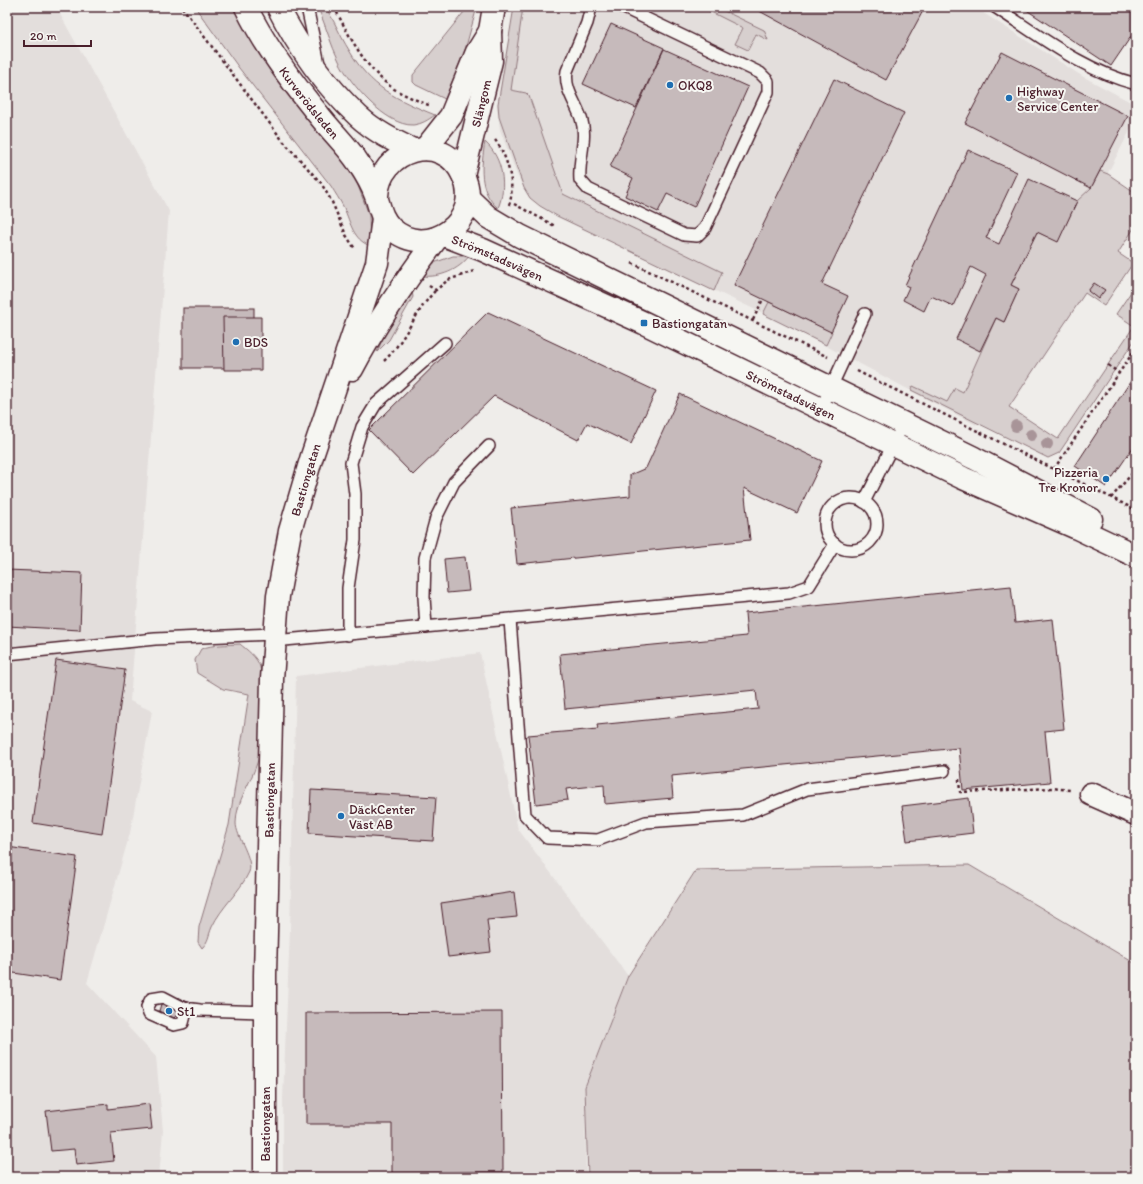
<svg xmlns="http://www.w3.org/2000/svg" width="1143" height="1184" viewBox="0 0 1143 1184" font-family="Itim,sans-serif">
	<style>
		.built { fill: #e3dedc }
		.green { fill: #d7cfce; stroke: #90777c }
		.building { fill: #c6babb; stroke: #4a1f2b }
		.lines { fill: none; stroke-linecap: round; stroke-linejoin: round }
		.service-casing { stroke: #4a1f2b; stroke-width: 14 }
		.minor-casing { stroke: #4a1f2b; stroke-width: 25 }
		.secondary-casing { stroke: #4a1f2b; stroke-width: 25 }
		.path { stroke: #4a1f2b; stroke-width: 2.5; stroke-dasharray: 3 3; stroke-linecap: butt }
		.service { stroke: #f6f6f2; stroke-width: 11 }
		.minor { stroke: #f6f6f2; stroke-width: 22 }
		.secondary { stroke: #f6f6f2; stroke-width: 22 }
		.tree { fill: #a89498 }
		.poi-dot { fill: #1f6fb2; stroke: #f6f6f2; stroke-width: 1.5 }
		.labels { text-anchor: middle; stroke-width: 4; stroke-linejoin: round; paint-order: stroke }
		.poi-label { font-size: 13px; fill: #4a1f2b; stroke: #f6f6f2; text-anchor: start }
		.street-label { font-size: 13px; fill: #4a1f2b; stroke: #f6f6f2 }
	</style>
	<rect width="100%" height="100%" fill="#efedea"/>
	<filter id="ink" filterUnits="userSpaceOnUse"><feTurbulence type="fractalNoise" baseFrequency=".025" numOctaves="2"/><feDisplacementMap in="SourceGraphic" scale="8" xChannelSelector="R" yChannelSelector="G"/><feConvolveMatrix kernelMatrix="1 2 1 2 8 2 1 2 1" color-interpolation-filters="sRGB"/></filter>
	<g filter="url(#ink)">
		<g class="built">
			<path d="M7 7H56L169 211 130 701 152 711 130 833 87 983 156 1057 163 1131 159 1177H7Z"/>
			<path d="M518 7H974L1082 76 1136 105V119L976 425 771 317 557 217 528 196 517 175 500 130 497 105 507 45Z"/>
			<path d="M480 653 518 829 628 976 585 1087 586 1177H283V1099L290 930 296 676Z"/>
		</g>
		<g class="green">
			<path d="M195 7H236L354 175 369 215 370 246C353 239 351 224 344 208 340 200 335 193 331 186L239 68Z"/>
			<path d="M325 7C334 19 340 36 349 50 371 88 396 99 435 115 428 120 422 124 413 125 386 126 350 84 339 61 331 45 326 27 319 10Z"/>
			<path d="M468 7H477L465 50 445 99 416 85 413 82V75Z"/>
			<path d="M514 7H523L511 90 526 93 529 96 563 194 722 272 714 291 557 216 540 206 530 198 524 188 499 117 498 104Z"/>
			<path d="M701 7H716L764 30 768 40 756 34 748 50 735 44 743 28Z"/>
			<path d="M485 142C503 158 507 187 498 208 478 191 481 166 485 142Z"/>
			<path d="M1100 171 1108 174 1136 193V225L1118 253 1133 263 1104 306 1085 293 1009 407 1058 439 1134 326 1116 314 1135 286 1136 287V338L1059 453 1048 458 911 390 913 386 947 402 955 388 963 392 996 318 1004 322 1019 289 1011 285 1037 232 1058 241 1077 201 1091 188Z"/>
			<path d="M453 256H469C459 270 440 278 422 276L431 264Z"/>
			<path d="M412 291 413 297 389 340 377 352 386 331Z"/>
			<path d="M769 302 832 332 826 345 763 314Z"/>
			<path d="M240 644C247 650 257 657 260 667 264 680 262 750 257 763 251 783 236 801 236 823 236 837 254 859 249 872 240 892 221 907 212 927 208 936 209 941 202 948L198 942 199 927 229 825 249 694 223 689 197 673 195 660 201 649C213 644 227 645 240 644Z"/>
			<path d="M969 865 1136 964V1177H588L585 1087 628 976 696 870Z"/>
		</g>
		<g class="building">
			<path d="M752 7H925L886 80Z"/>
			<path d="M1022 7H1136V29L1111 66Z"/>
			<path d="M611 24 664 48 636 108 583 84Z"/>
			<path d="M664 49 748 87 694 207 667 194 658 212 625 196 633 178 610 167Z"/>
			<path d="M1002 52 1128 116 1091 188 965 123Z"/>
			<path d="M834 79 904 113 822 284 848 296 831 332 734 285Z"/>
			<path d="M968 150 1017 172 986 238 999 244 1029 179 1077 201 1058 242 1037 232 1011 285 1019 289 1004 322 996 318 980 351 956 339 986 275 971 267 953 306 931 296 924 311 903 300 909 287 905 285Z"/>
			<path d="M1094 283 1105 290 1098 299 1088 291Z"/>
			<rect x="183" y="308" width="71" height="60"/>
			<path d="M488 312 656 391 631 444 587 423 578 440 494 396 413 475 369 430Z"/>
			<path d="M223 317H261V370H224Z"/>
			<path d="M1136 373V443L1106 487 1075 466Z"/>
			<path d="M680 394 822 461 797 513 744 488 750 540 517 564 511 508 630 496V475L646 468Z"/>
			<path d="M465 557 469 591 447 593 444 559Z"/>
			<path d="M7 570 82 573 80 630 7 626Z"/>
			<path d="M1011 586 1015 623 1053 619 1064 729 1045 731 1050 782 963 790 959 748 671 776 673 798 605 804 604 785 566 789 568 800 536 804 528 735 598 729 597 725 758 709 756 690 565 709 560 654 747 636 745 613Z"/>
			<path d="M56 660 125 670 102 834 33 823Z"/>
			<path d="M311 790 436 797 433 841 309 833Z"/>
			<path d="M969 798 973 833 907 841 902 806Z"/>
			<path d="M7 847 77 857 60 980 7 972Z"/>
			<path d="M514 892 517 917 487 920 491 952 448 957 441 903Z"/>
			<path d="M164 1003 177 1008V1014L175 1017 173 1019 160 1014 159 1011 161 1004Z"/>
			<path d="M502 1012 503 1172 392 1173V1124H306V1013Z"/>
			<path d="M108 1104V1109L149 1104 152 1129 111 1133 114 1161 76 1165 74 1149 51 1151 46 1111Z"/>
		</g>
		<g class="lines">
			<g class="service-casing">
				<g id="service">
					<path d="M307 7 319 64"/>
					<path d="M591 7 587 23 567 71C564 89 575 101 581 118 588 138 578 159 580 180L588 189 684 235 697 236 705 228 768 92V81L760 73 622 7"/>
					<path d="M995 7C1040 36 1084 71 1136 84"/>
					<path d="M821 409 865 314"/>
					<circle cx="851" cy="524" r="26"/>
					<path d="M864 502 904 423"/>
					<path d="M510 620 525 815 547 838 598 840 646 822 743 815 807 789 944 771"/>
					<path d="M426 627 424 597 425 558 436 518 454 482 489 446"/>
					<path d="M348 635V588L355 540V494L351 463 362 427 376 404 445 343"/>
					<path d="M274 641 789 593 809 586 835 544"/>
					<path d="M7 654 155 639 275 634"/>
					<path d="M187 1008 183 1023 174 1025 149 1014 147 1007 151 999 163 997 184 1008 200 1010 265 1012"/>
				</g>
			</g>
			<g class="minor-casing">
				<g id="minor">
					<path d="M425 149 451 116 477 52 490 31"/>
					<path id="s1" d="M463 175 491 61 490 31 494 7"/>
					<path d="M1091 794 1136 814"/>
				</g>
			</g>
			<g class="secondary-casing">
				<g id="secondary">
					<path id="s2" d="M246 7C265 47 294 85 322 119 334 134 349 148 359 164 365 173 372 185 376 196 380 208 381 218 391 228 427 262 485 220 463 175 442 130 379 149 377 196"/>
					<path d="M278 7C298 47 325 85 358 116 374 131 394 141 413 150"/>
					<path d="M468 198 488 217 520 236 974 458 1091 519"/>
					<path id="s3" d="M444 235 483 250 644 323 963 478 1077 528 1136 556"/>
					<path d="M352 369C376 323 406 280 437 238"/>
					<path id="s4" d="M265 1177V975L272 679 278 596 290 531 312 456 377 263 383 218"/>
				</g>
			</g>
			<g class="path">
				<path d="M182 7 283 141 321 183 332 202 346 235 355 249"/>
				<path d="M334 7C350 37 365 69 394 89 406 96 419 101 431 106"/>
				<path d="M459 7 461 9"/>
				<path d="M495 140C507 154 516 187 509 205"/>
				<path d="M514 204 555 226"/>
				<path d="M632 263 828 357"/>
				<path d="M429 286 436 290 448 280 474 271"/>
				<path d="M753 320 763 299"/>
				<path d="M384 361C406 340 415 311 436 290"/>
				<path d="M1108 365 1119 373"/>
				<path d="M857 371 1136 510"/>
				<path d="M1054 469 1136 348"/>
				<path d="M1111 498 1136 469"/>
				<path d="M959 779 960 792 1052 788 1070 790"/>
			</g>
			<use href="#service" class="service"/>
			<use href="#minor" class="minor"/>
			<use href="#secondary" class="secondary"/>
		</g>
		<g class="tree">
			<circle cx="1016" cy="426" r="6"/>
			<circle cx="1031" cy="435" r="6"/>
			<circle cx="1047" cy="444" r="6"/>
		</g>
	</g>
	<g class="poi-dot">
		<circle cx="670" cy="85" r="4"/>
		<circle cx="1009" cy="98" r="4"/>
		<rect x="640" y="319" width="8" height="8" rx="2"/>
		<circle cx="236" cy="342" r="4"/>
		<circle cx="1106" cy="479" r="4"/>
		<circle cx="341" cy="816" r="4"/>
		<circle cx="169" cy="1011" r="4"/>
	</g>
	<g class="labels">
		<g class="poi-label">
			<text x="678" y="90">OKQ8</text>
			<text x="1017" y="96">Highway<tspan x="1017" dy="15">Service Center</tspan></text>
			<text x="652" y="328">Bastiongatan</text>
			<text x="244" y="347">BDS</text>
			<text x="1098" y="477" text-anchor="end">Pizzeria<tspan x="1098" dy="15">Tre Kronor</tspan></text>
			<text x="349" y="814">DäckCenter<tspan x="349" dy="15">Väst AB</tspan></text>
			<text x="177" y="1016">St1</text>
		</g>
		<g class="street-label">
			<text dy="5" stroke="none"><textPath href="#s2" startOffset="115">Kurverödsleden</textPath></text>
			<text dy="5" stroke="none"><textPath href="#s1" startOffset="74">Slängom</textPath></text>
			<text dy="5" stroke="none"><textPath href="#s3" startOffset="58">Strömstadsvägen</textPath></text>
			<text dy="5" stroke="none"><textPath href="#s3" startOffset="382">Strömstadsvägen</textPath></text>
			<text dy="5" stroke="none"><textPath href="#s4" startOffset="701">Bastiongatan</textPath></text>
			<text dy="5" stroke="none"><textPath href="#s4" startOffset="377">Bastiongatan</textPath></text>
			<text transform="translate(265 1124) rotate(-90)" y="5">Bastiongatan</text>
		</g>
	</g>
	<rect width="1143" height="1184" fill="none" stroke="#f6f6f2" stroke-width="24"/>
	<rect x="12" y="12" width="1119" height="1160" fill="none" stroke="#4a1f2b" stroke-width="1.5" filter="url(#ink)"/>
	<path d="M24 40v6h67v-6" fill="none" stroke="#4a1f2b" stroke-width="2"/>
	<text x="30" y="40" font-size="12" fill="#4a1f2b" stroke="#f6f6f2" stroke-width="3" paint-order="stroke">20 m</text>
</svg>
